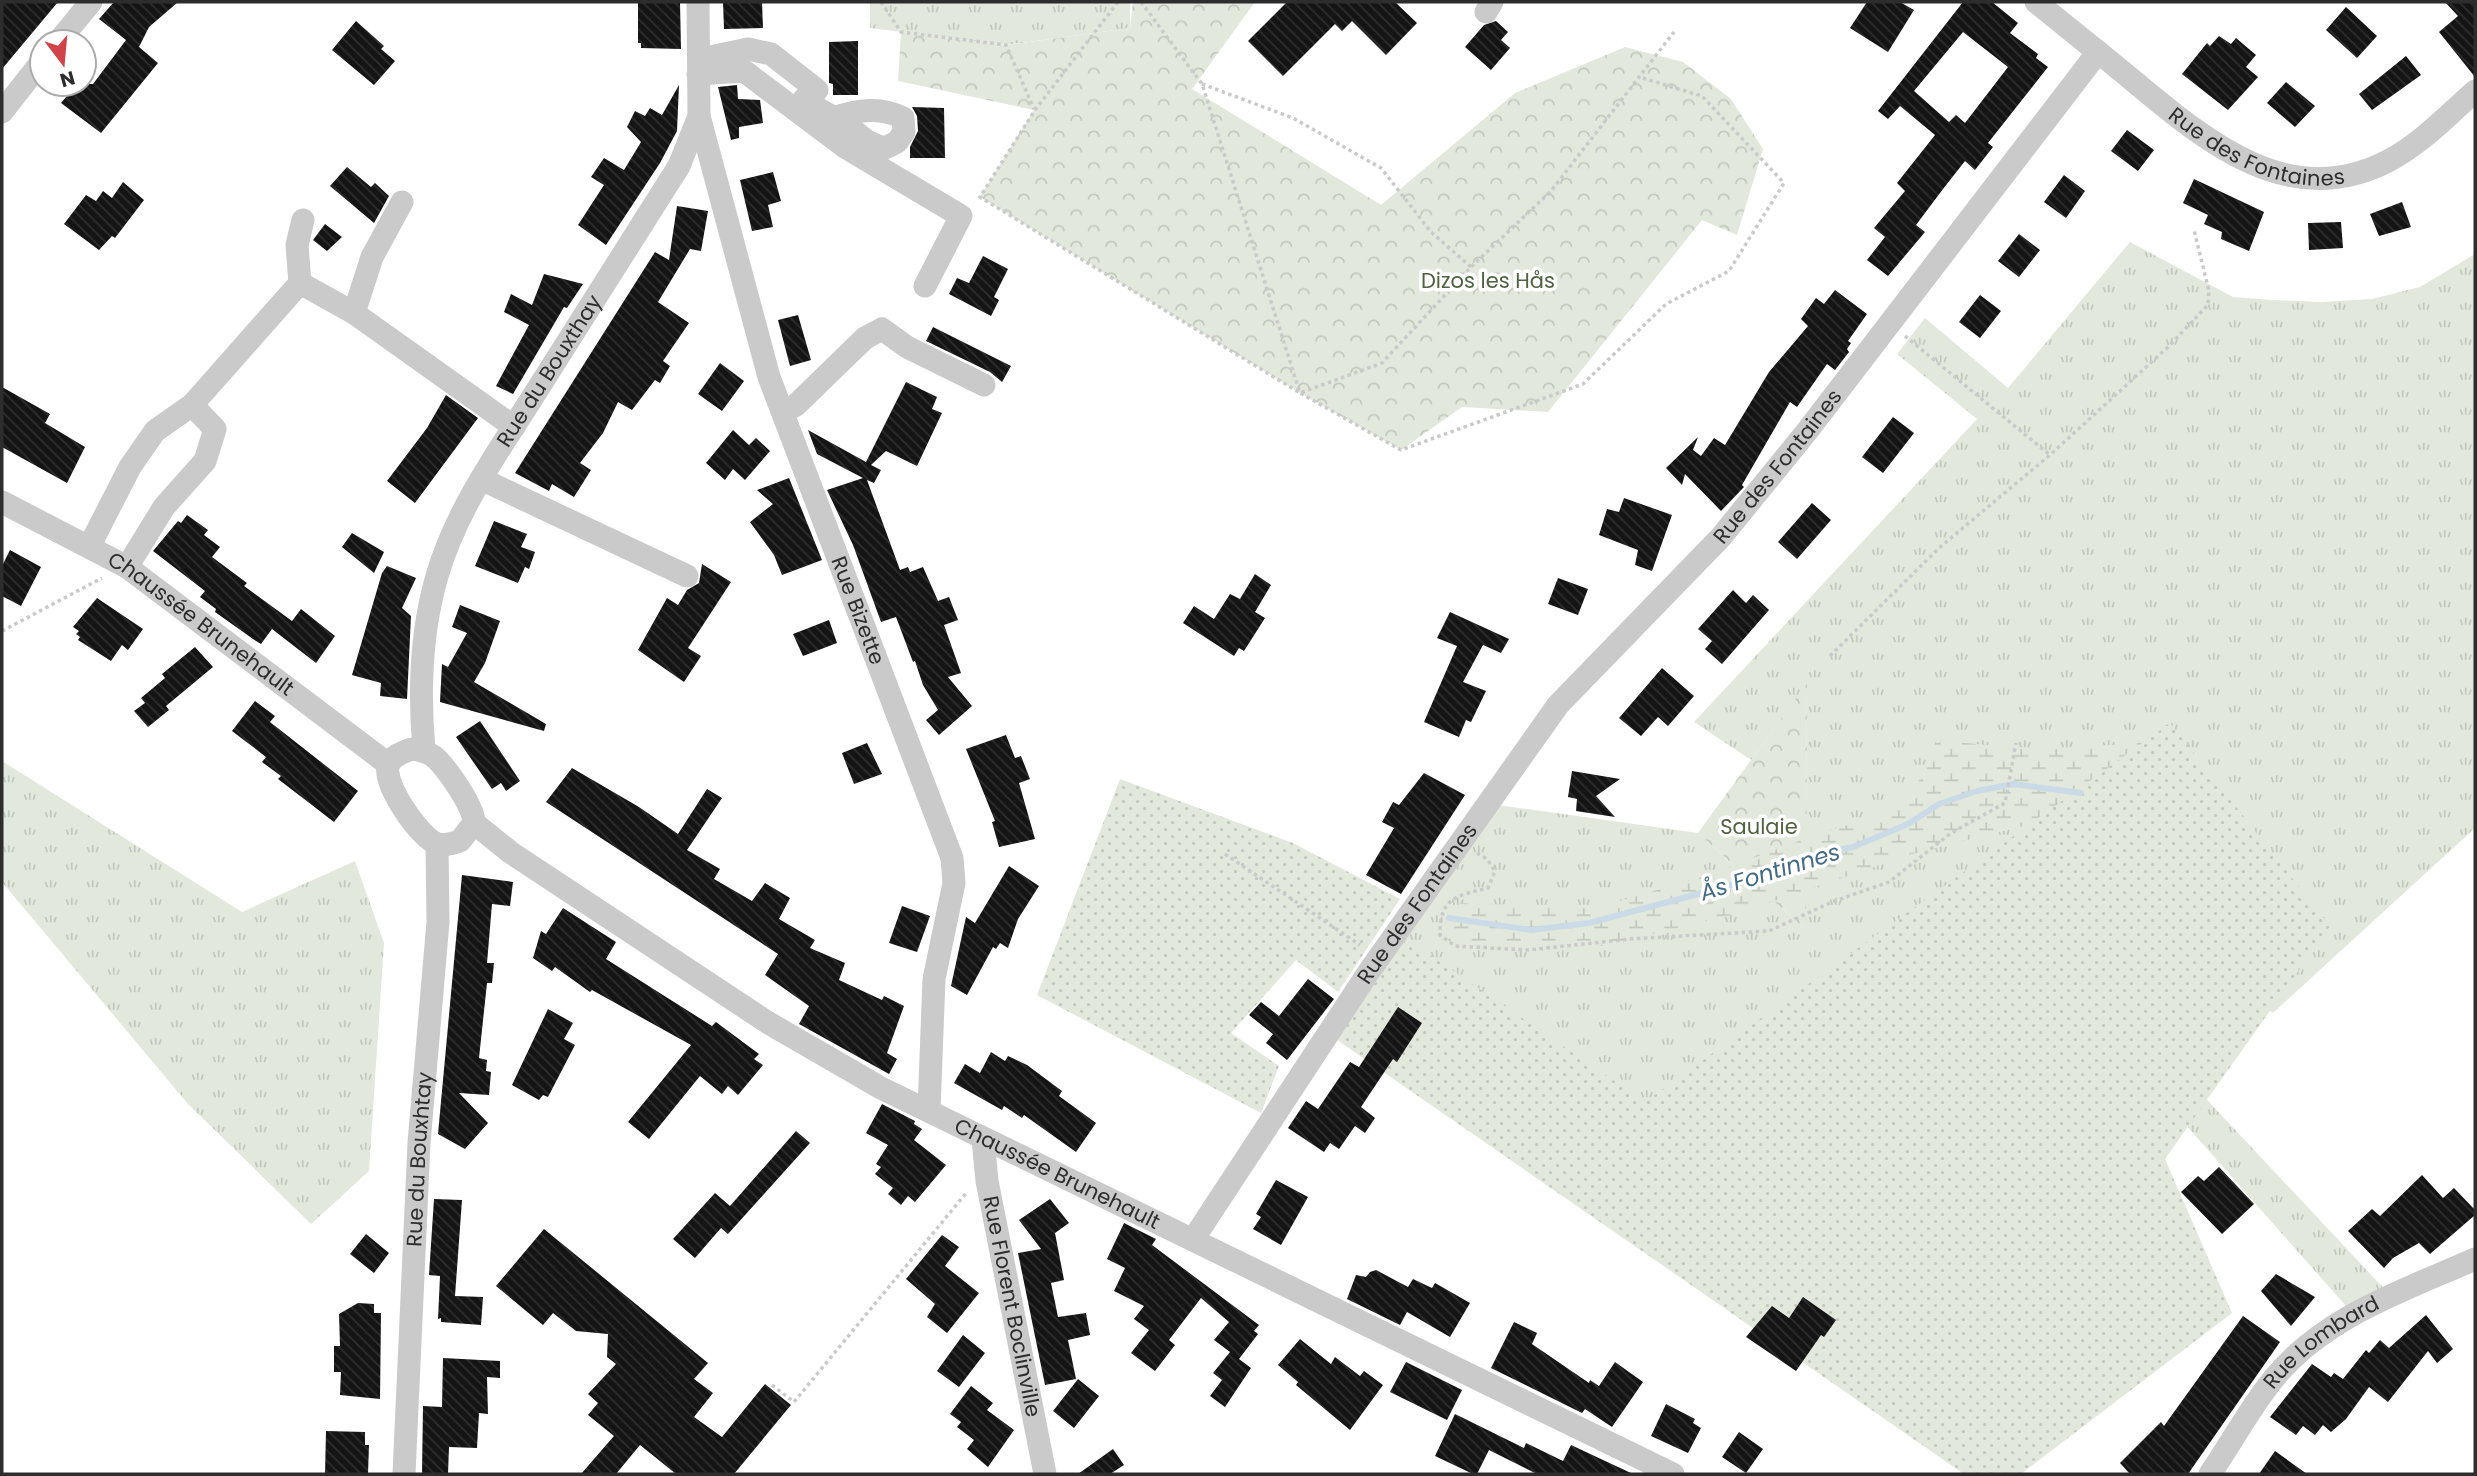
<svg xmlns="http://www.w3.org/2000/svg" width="2477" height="1476" viewBox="0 0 2477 1476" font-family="Poppins,sans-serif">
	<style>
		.grass { fill: url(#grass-tufts) }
		.forest { fill: url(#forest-crowns) }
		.wetland { fill: url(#wetland-marsh) }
		.park { fill: url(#park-dots) }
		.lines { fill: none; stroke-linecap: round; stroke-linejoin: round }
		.stream { stroke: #cadbe7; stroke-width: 6 }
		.building { fill: url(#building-back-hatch); fill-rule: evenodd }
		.path { stroke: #cacaca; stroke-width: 3.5; stroke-dasharray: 3.5 3.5; stroke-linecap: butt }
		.minor { stroke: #cacaca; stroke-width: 23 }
		.labels { text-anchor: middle; stroke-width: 7; stroke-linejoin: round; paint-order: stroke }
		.street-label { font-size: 21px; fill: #2d2d2d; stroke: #fff }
		.park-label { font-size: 21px; fill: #4f6340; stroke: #fff }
		.water-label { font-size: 23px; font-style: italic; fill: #456a85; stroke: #fff }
	</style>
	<defs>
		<pattern id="grass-tufts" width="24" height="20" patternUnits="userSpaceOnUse" patternTransform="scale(1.75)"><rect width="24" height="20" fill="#e2e9dc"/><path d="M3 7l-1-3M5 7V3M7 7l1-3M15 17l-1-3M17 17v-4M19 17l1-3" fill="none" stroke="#c2c8bd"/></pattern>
		<pattern id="forest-crowns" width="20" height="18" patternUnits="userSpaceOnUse" patternTransform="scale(1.75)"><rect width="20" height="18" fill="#e2e9dc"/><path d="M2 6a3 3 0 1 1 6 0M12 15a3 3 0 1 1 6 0" fill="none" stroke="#c2c8bd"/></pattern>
		<pattern id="wetland-marsh" width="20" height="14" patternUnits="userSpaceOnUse" patternTransform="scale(1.75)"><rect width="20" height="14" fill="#e2e9dc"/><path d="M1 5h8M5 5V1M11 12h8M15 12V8" fill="none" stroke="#c2c8bd"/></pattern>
		<pattern id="park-dots" width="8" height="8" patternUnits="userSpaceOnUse" patternTransform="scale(1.75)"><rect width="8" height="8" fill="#e2e9dc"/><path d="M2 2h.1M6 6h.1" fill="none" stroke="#c2c8bd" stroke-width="1.8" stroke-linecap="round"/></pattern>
		<pattern id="building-back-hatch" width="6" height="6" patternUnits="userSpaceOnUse" patternTransform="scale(1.75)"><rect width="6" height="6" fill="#141414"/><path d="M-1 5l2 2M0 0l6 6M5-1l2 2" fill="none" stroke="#2e2e2e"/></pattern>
	</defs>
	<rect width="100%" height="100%" fill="#fff"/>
	<g class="grass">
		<path d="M870 2H1130V28L1006 45 870 28Z"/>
		<path d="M2130 242 2233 297 2272 300 2322 302 2372 299 2420 287 2475 254V828L2273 1013 2175 935 2106 992 2391 1296 2353 1314 2170 1107 1683 1174 1380 979 1491 804 1698 833 1805 929 1807 684 1751 760 1694 722 1977 419 1897 354 1925 318 2008 388Z"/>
		<path d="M2 761 242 912 355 861 384 943 369 1171 311 1224 188 1104 2 882Z"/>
	</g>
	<g class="forest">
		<path d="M1133 2H1255L1192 89 1381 205 1515 93 1625 47 1683 62 1731 99 1763 149 1737 235 1702 220 1548 412 1462 407 1401 450 1300 393 980 197 1034 110 898 81 901 32 1006 45 1130 28Z"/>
		<path d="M1807 683 1806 930 1698 833Z"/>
	</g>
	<path class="wetland" d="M1937 740 2035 750 2152 742 2157 792 1912 854 1739 913 1603 946 1448 941 1460 903 1600 907 1707 875 1823 832 1907 808Z"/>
	<g class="park">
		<path d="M2170 723 2330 926 2165 1159 2232 1313 2021 1474H1964L1337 1040 1405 938 1645 1102Z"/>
		<path d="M1120 779 1293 843 1400 899 1338 992 1296 960 1231 1033 1279 1066 1261 1113 1037 995Z"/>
	</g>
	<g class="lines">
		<path class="stream" d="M1449 918 1531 930 1589 923 1773 874 1819 853 1853 847 1908 824 1939 804 1977 791 2014 784 2081 793"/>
	</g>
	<g class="building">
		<path d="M2 2H58L2 69Z"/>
		<path d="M114 2H178L149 27 139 47 158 63 101 133 61 103 77 84H93L126 40 99 19Z"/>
		<path d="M638 2H680L681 49 641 48V43H638Z"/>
		<path d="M723 2H762L763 28 724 29Z"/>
		<path d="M1287 2H1395L1417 23 1386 55 1352 21 1342 31 1335 24 1283 76 1248 41Z"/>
		<path d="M1867 2H1900L1914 10 1888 52 1850 28Z"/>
		<path d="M1963 2H1992L2018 23 2010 33 2038 54 2036 58 2048 67 1988 143 1993 147 1975 170 1965 161 1943 189 1916 225 1925 232 1888 276 1867 260 1885 237 1874 228 1905 191 1897 183 1935 135 1900 106 1888 119 1878 111ZM1963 32 2008 67 1965 123 1956 115 1949 122 1914 91Z"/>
		<path d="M2445 2H2475V77L2439 32 2458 16Z"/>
		<path d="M2346 7 2377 36 2357 58 2326 30Z"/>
		<path d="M356 21 384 46 381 49 395 61 374 85 332 50Z"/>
		<path d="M1496 21 1508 32 1501 40 1510 48 1491 70 1465 47 1484 25Z"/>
		<path d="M2219 36 2231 44 2236 38 2256 55 2246 67 2258 77 2228 110 2182 74 2207 43 2210 46Z"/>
		<path d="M858 41V95H833V84L829 83V42Z"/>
		<path d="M2406 56 2421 75 2372 110 2359 94Z"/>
		<path d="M2286 82 2315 106 2295 127 2267 103Z"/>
		<path d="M679 85 677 131 660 163 606 245 578 225 604 185 591 177 604 158 624 170 641 142 627 127 635 111 645 116 650 108 662 115Z"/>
		<path d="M737 85 738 99 760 100 763 123 739 127V138L731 140 718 87Z"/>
		<path d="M912 107 944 108 945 158H910V147L918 131 917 116Z"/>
		<path d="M2127 130 2154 150 2138 171 2111 151Z"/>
		<path d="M347 167 371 187 375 183 389 196 374 223 330 186Z"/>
		<path d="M773 172 781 201 768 205 773 227 752 231 740 180Z"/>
		<path d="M2064 175 2085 191 2066 218 2044 202Z"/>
		<path d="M2194 179 2264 212 2249 251 2221 239 2222 232 2204 224 2208 215 2183 203Z"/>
		<path d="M123 182 144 200 115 238 112 236 99 250 64 224 86 195 96 201 103 191 112 198Z"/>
		<path d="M2402 202 2411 227 2379 236 2370 214Z"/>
		<path d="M677 206 708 211 701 251 690 249 658 302 689 323 663 361 670 366 660 383 655 380 632 410 618 402 603 433 580 463 591 470 574 497 552 484 549 491 515 473 655 252 669 260Z"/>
		<path d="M2341 222 2343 248 2309 250 2308 223Z"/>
		<path d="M325 224 342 237 327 251 313 240Z"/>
		<path d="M2019 234 2040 250 2019 277 1998 261Z"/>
		<path d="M983 256 1008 269 994 297 999 300 991 316 949 294 957 278 969 283Z"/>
		<path d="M544 274 583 284 567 308 564 307 513 394 496 386 529 325 504 312 511 294 532 305Z"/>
		<path d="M1835 290 1867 314 1848 341 1851 343 1847 349 1849 352 1835 370 1827 364 1797 407 1790 402 1742 485 1744 487 1721 511 1685 474 1682 485 1666 468 1698 437 1693 450 1701 456 1714 438 1725 445 1769 372 1808 326 1801 319 1816 298 1824 304Z"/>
		<path d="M1980 295 2001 311 1980 338 1959 322Z"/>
		<path d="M798 315 811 360 790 366 778 320Z"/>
		<path d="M933 327 1011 366 1002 382 990 372 926 341Z"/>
		<path d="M720 363 744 381 722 411 698 394Z"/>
		<path d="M906 382 937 397 932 409 942 413 917 466 886 451 871 465 881 470 874 483 867 480 900 570 908 567 910 572 923 567 938 601 949 597 958 620 944 625 961 673 948 677 972 706 939 735 926 720 938 710 923 685 915 661 913 662 896 617 881 622 853 545 827 490 863 478 817 454 808 430 866 462Z"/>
		<path d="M2 387 50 414 45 423 85 447 67 483 2 447Z"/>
		<path d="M446 395 478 418 415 503 387 481 427 428Z"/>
		<path d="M1893 417 1914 433 1883 473 1862 457Z"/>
		<path d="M733 430 749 445 756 438 770 451 745 480 733 469 725 480 706 463Z"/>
		<path d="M789 478 822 560 782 575 774 555 750 522 773 504 757 490Z"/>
		<path d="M1624 498 1672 515 1652 571 1635 565 1638 550 1599 535 1607 509 1619 512Z"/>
		<path d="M1812 503 1831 520 1797 559 1778 542Z"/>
		<path d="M187 515 208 530 204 535 220 547 212 557 247 583 244 586 292 621 301 609 335 636 316 663 272 629 261 644 253 639 215 612 216 609 200 597 205 591 153 551 178 521 181 523Z"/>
		<path d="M494 521 527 534 521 547 535 552 529 569 525 567 518 583 475 566Z"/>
		<path d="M352 533 384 552 374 573 342 547Z"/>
		<path d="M10 550 41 567 21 606 2 596V566Z"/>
		<path d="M702 564 731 582 688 648 701 656 684 682 638 650 667 598 678 605 687 590 699 583Z"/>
		<path d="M387 566 416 578 402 608 411 616 407 699 380 696 381 683 352 675 382 573Z"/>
		<path d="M1255 574 1271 585 1255 612 1265 618 1244 651 1239 648 1234 656 1183 623 1194 606 1214 619 1230 594 1240 599Z"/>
		<path d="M1558 578 1588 589 1578 615 1548 604Z"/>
		<path d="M1733 590 1746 603 1753 595 1769 610 1722 664 1705 649 1712 641 1698 629Z"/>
		<path d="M97 598 143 629 128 650 122 645 111 661 78 640 80 637 76 634 79 631 73 627Z"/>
		<path d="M460 605 500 621 485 663 474 682 546 724 544 731 440 702 442 664 448 667 467 633 452 627Z"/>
		<path d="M1450 612 1509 639 1501 653 1483 645 1463 682 1486 691 1471 722 1466 720 1459 737 1424 722 1457 646 1437 638Z"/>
		<path d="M829 620 837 643 803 656 793 634Z"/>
		<path d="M195 647 213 667 166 706 169 710 148 727 134 711 145 703 141 698 165 678 162 674Z"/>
		<path d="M1662 668 1694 696 1668 726 1658 717 1641 736 1619 718Z"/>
		<path d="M255 701 275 716 270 722 358 791 334 822 278 779 281 776 262 762 266 757 232 731Z"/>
		<path d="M480 721 520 781 506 791 501 783 492 789 456 737Z"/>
		<path d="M1006 735 1015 758 1021 756 1030 779 1019 783 1035 839 999 847 992 822 995 821 966 749Z"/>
		<path d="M867 743 882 774 854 784 842 753Z"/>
		<path d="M572 768 639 807 678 834 707 789 722 798 687 850 720 869 714 879 752 901 765 883 790 898 779 919 815 940 810 948 845 963 839 980 882 1000 884 996 904 1006 887 1053 897 1059 889 1074 799 1024 809 1006 765 975 778 954 546 802Z"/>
		<path d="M1572 771 1620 779 1596 796 1615 817 1576 811 1577 799 1568 797Z"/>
		<path d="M1424 773 1465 795 1401 894 1366 875 1394 828 1382 822 1393 802 1399 805Z"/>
		<path d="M1009 866 1039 886 1018 919 1008 948 1000 943 996 949 993 947 967 995 951 986 966 917 975 923Z"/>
		<path d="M462 875 513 882 510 906 492 904 487 963H494L492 983H487L479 1058 487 1060 486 1071 491 1072 489 1095 459 1093 488 1123 465 1149 438 1134Z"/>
		<path d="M902 906 930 916 917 952 889 943Z"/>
		<path d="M563 908 616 942 606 959 712 1026 716 1022 759 1054 754 1059 763 1065 738 1095 728 1086 722 1094 700 1076 649 1139 628 1122 691 1045 592 990 590 992 555 967 552 971 533 958 541 931 546 934Z"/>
		<path d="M1308 979 1334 999 1287 1060 1266 1043 1273 1034 1249 1015 1261 1002 1279 1016Z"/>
		<path d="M1398 1007 1422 1023 1397 1062 1393 1059 1361 1107 1375 1118 1365 1133 1355 1126 1339 1149 1330 1143 1324 1152 1288 1128 1306 1101 1318 1109 1350 1062 1359 1067Z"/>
		<path d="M548 1009 573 1023 564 1039 575 1045 548 1097 543 1095 539 1100 512 1085Z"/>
		<path d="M991 1052 1005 1061 1008 1056 1027 1065 1062 1091 1059 1096 1096 1123 1076 1152 1024 1115 1022 1118 1004 1106 1002 1110 954 1083 965 1064 980 1073Z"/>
		<path d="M882 1104 915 1121 914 1124 922 1129 914 1140 946 1165 915 1202 908 1196 901 1205 888 1194 893 1188 875 1174 881 1167 876 1164 888 1145 866 1133Z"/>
		<path d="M796 1131 810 1143 728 1234 721 1228 695 1258 673 1239 715 1193 730 1206Z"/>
		<path d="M2219 1167 2254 1204 2222 1234 2181 1192 2198 1176 2204 1181Z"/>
		<path d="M2422 1175 2443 1198 2454 1188 2475 1210V1215L2430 1254 2419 1243 2393 1258 2384 1268 2348 1231 2372 1209 2380 1216Z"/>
		<path d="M1276 1180 1308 1197 1281 1245 1253 1229 1261 1217 1256 1214Z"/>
		<path d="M434 1199 462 1200 455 1296 483 1297 481 1325 441 1322V1318L438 1319 440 1276 429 1275Z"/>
		<path d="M1050 1199 1069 1223 1055 1233 1064 1280 1051 1283 1058 1317 1086 1313 1090 1335 1068 1340 1076 1379 1045 1385 1018 1253 1041 1249 1019 1220Z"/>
		<path d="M1124 1223 1156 1239 1152 1245 1259 1325 1254 1331 1258 1334 1239 1359 1251 1368 1225 1407 1210 1396 1222 1380 1213 1373 1230 1352 1214 1340 1229 1322 1201 1298 1169 1340 1175 1345 1155 1371 1131 1353 1149 1330 1134 1319 1144 1306 1114 1291 1125 1268 1107 1259Z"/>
		<path d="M544 1229 708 1363 694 1379 713 1393 694 1417 722 1437 765 1384 791 1405 734 1474H676L640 1445 616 1474H581L614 1436 588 1415 598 1403 588 1394 616 1364 607 1357 608 1334 576 1331 553 1313 543 1325 496 1286Z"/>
		<path d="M366 1234 389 1253 374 1273 350 1254Z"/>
		<path d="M942 1235 959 1247 945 1266 979 1293 947 1333 927 1317 935 1304 906 1279Z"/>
		<path d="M1376 1270 1408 1287 1413 1279 1432 1288 1435 1283 1470 1303 1450 1337 1407 1312 1400 1325 1347 1299 1356 1275 1366 1277 1370 1272Z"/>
		<path d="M2276 1274 2315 1297 2291 1326 2261 1291Z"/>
		<path d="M1803 1297 1836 1320 1824 1337 1821 1335 1796 1371 1746 1337 1772 1306 1789 1318Z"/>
		<path d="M358 1303 374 1304V1313H381L380 1399 340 1395 341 1372H334V1346H340L339 1314Z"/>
		<path d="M2426 1315 2453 1349 2437 1363 2428 1351 2388 1402 2369 1387 2346 1419 2331 1432 2323 1425 2315 1435 2303 1426 2296 1435 2270 1417 2312 1364 2331 1377 2334 1373 2343 1379 2366 1350 2369 1353 2380 1340 2389 1348Z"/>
		<path d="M2243 1316 2280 1342 2188 1474H2130L2120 1463 2161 1422 2164 1426Z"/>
		<path d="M1514 1322 1537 1333 1532 1344 1589 1383 1590 1380 1599 1386 1615 1362 1643 1382 1612 1427 1585 1409 1582 1413 1491 1368Z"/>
		<path d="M963 1335 985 1353 959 1387 937 1371Z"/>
		<path d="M1300 1339 1331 1364 1335 1357 1360 1376 1364 1371 1383 1385 1350 1430 1296 1385 1298 1382 1278 1365Z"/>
		<path d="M443 1358 500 1361V1378L487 1377 488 1414 479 1413 477 1448 449 1447 448 1474H422L423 1406 442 1407Z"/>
		<path d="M1406 1362 1462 1390 1447 1420 1390 1392Z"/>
		<path d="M1078 1379 1099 1396 1074 1428 1053 1411Z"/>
		<path d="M971 1386 993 1403 987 1410 1014 1430 988 1467 967 1449 974 1440 957 1427 961 1422 950 1414Z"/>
		<path d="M1666 1404 1695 1419 1693 1423 1701 1428 1688 1453 1651 1436Z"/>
		<path d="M1455 1414 1524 1448 1526 1443 1563 1461 1571 1445 1633 1474H1537L1489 1450 1477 1474H1473L1435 1456Z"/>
		<path d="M326 1431 365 1432V1445H369L368 1474H325Z"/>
		<path d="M1739 1432 1763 1449 1746 1473 1722 1457Z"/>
		<path d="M1113 1449 1124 1465 1110 1474H1078Z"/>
		<path d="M2275 1451 2307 1474H2259Z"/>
	</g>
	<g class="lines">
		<g class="path">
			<path d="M881 2 901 32 1006 45 1034 109"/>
			<path d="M1118 2 1035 110 980 197 1300 393 1382 363 1471 267 1551 191 1674 32"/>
			<path d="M1141 2 1202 84 1300 393 1401 450 1583 384 1666 304 1729 271 1784 183 1702 96 1639 77"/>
			<path d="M1202 84 1293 118 1381 168 1431 232 1471 267"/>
			<path d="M1905 336 2050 455"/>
			<path d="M2 631 102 578"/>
			<path d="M1830 656 1939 548 2050 455 2168 347 2208 305 2209 291 2194 230"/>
			<path d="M1477 853 1487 859 1495 871 1488 888C1456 896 1440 897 1440 935L1455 946 1528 950 1630 939 1769 931 1832 902 1889 882 1951 833 2005 803 2016 743"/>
			<path d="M1225 854 1360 945"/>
			<path d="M772 1385 794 1402 967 1192"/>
		</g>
		<g class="minor">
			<path d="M2036 2 2098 52"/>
			<path d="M1486 12 1492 2"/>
			<path d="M58 42 91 2"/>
			<path d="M710 57 748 49 771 54 817 90"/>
			<path d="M698 74 744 71 845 147 961 216 925 286"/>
			<path d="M804 99C816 109 829 114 842 122 860 133 863 143 885 148L897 142 904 132 903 118C880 106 858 110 833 118"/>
			<path d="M2 112 42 61"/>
			<path id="s1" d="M699 116 769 377 952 858 954 883 934 979 929 1110"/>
			<path d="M303 220 297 245 300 283 354 313 514 427"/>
			<path d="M354 313 372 257 402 202"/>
			<path d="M783 412 796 405 865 338 882 329 907 347 984 385"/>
			<path d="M481 479 687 576"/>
			<path id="s2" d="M2 502 127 567 388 764"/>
			<path d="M89 547 130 467 155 431 192 405 300 283"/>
			<path d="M127 567 164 507 205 461 215 429 192 405"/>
			<path d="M412 749C420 750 426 751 433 756 445 765 475 808 474 823L460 841C453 843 446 846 438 844 421 840 380 781 389 764 393 755 403 752 412 749Z"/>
			<path id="s3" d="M424 750C419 694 421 631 437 576 456 510 498 452 534 395 583 318 631 242 679 166L699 116 698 2"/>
			<path id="s4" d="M474 823 510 852 767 1022 881 1088 1673 1474"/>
			<path id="s5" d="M983 1139 987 1181 1045 1474"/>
			<path id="s6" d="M1194 1238 1368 973 1558 705 1721 537 1808 430 2098 52C2181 117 2274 220 2388 161 2421 144 2448 115 2475 91"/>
			<path id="s7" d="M404 1474 419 1143 438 922 437 844"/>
			<path id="s8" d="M2210 1474C2232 1442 2251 1406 2275 1377 2326 1316 2405 1290 2475 1259"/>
		</g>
	</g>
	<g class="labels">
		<g class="street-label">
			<text dy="7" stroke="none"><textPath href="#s6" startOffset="1684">Rue des Fontaines</textPath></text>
			<text dy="7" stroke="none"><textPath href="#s3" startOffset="410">Rue du Bouxthay</textPath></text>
			<text dy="7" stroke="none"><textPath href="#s6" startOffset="970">Rue des Fontaines</textPath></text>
			<text dy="7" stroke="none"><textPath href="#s1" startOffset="520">Rue Bizette</textPath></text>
			<text dy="7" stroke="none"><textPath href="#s2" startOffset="234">Chaussée Brunehault</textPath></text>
			<text dy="7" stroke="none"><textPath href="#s6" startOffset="402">Rue des Fontaines</textPath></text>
			<text dy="7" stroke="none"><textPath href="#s7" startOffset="315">Rue du Bouxhtay</textPath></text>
			<text dy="7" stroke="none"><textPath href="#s4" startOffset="682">Chaussée Brunehault</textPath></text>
			<text dy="7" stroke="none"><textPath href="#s5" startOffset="170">Rue Florent Boclinville</textPath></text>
			<text dy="7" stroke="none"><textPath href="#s8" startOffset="175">Rue Lombard</textPath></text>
		</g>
		<g class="park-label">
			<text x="1488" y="288">Dizos les Hås</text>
			<text x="1759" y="834">Saulaie</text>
		</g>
		<g class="water-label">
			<text transform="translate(1770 872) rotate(-17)" y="8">Ås Fontinnes</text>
		</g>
	</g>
	<rect width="2477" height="1476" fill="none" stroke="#2d2d2d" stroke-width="7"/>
	<g transform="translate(63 63) rotate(164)"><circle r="33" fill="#ffffff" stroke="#ababab" stroke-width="2"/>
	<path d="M0-5L12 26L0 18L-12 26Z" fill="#d04348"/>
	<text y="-10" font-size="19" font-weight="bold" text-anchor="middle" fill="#2d2d2d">N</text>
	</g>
</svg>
